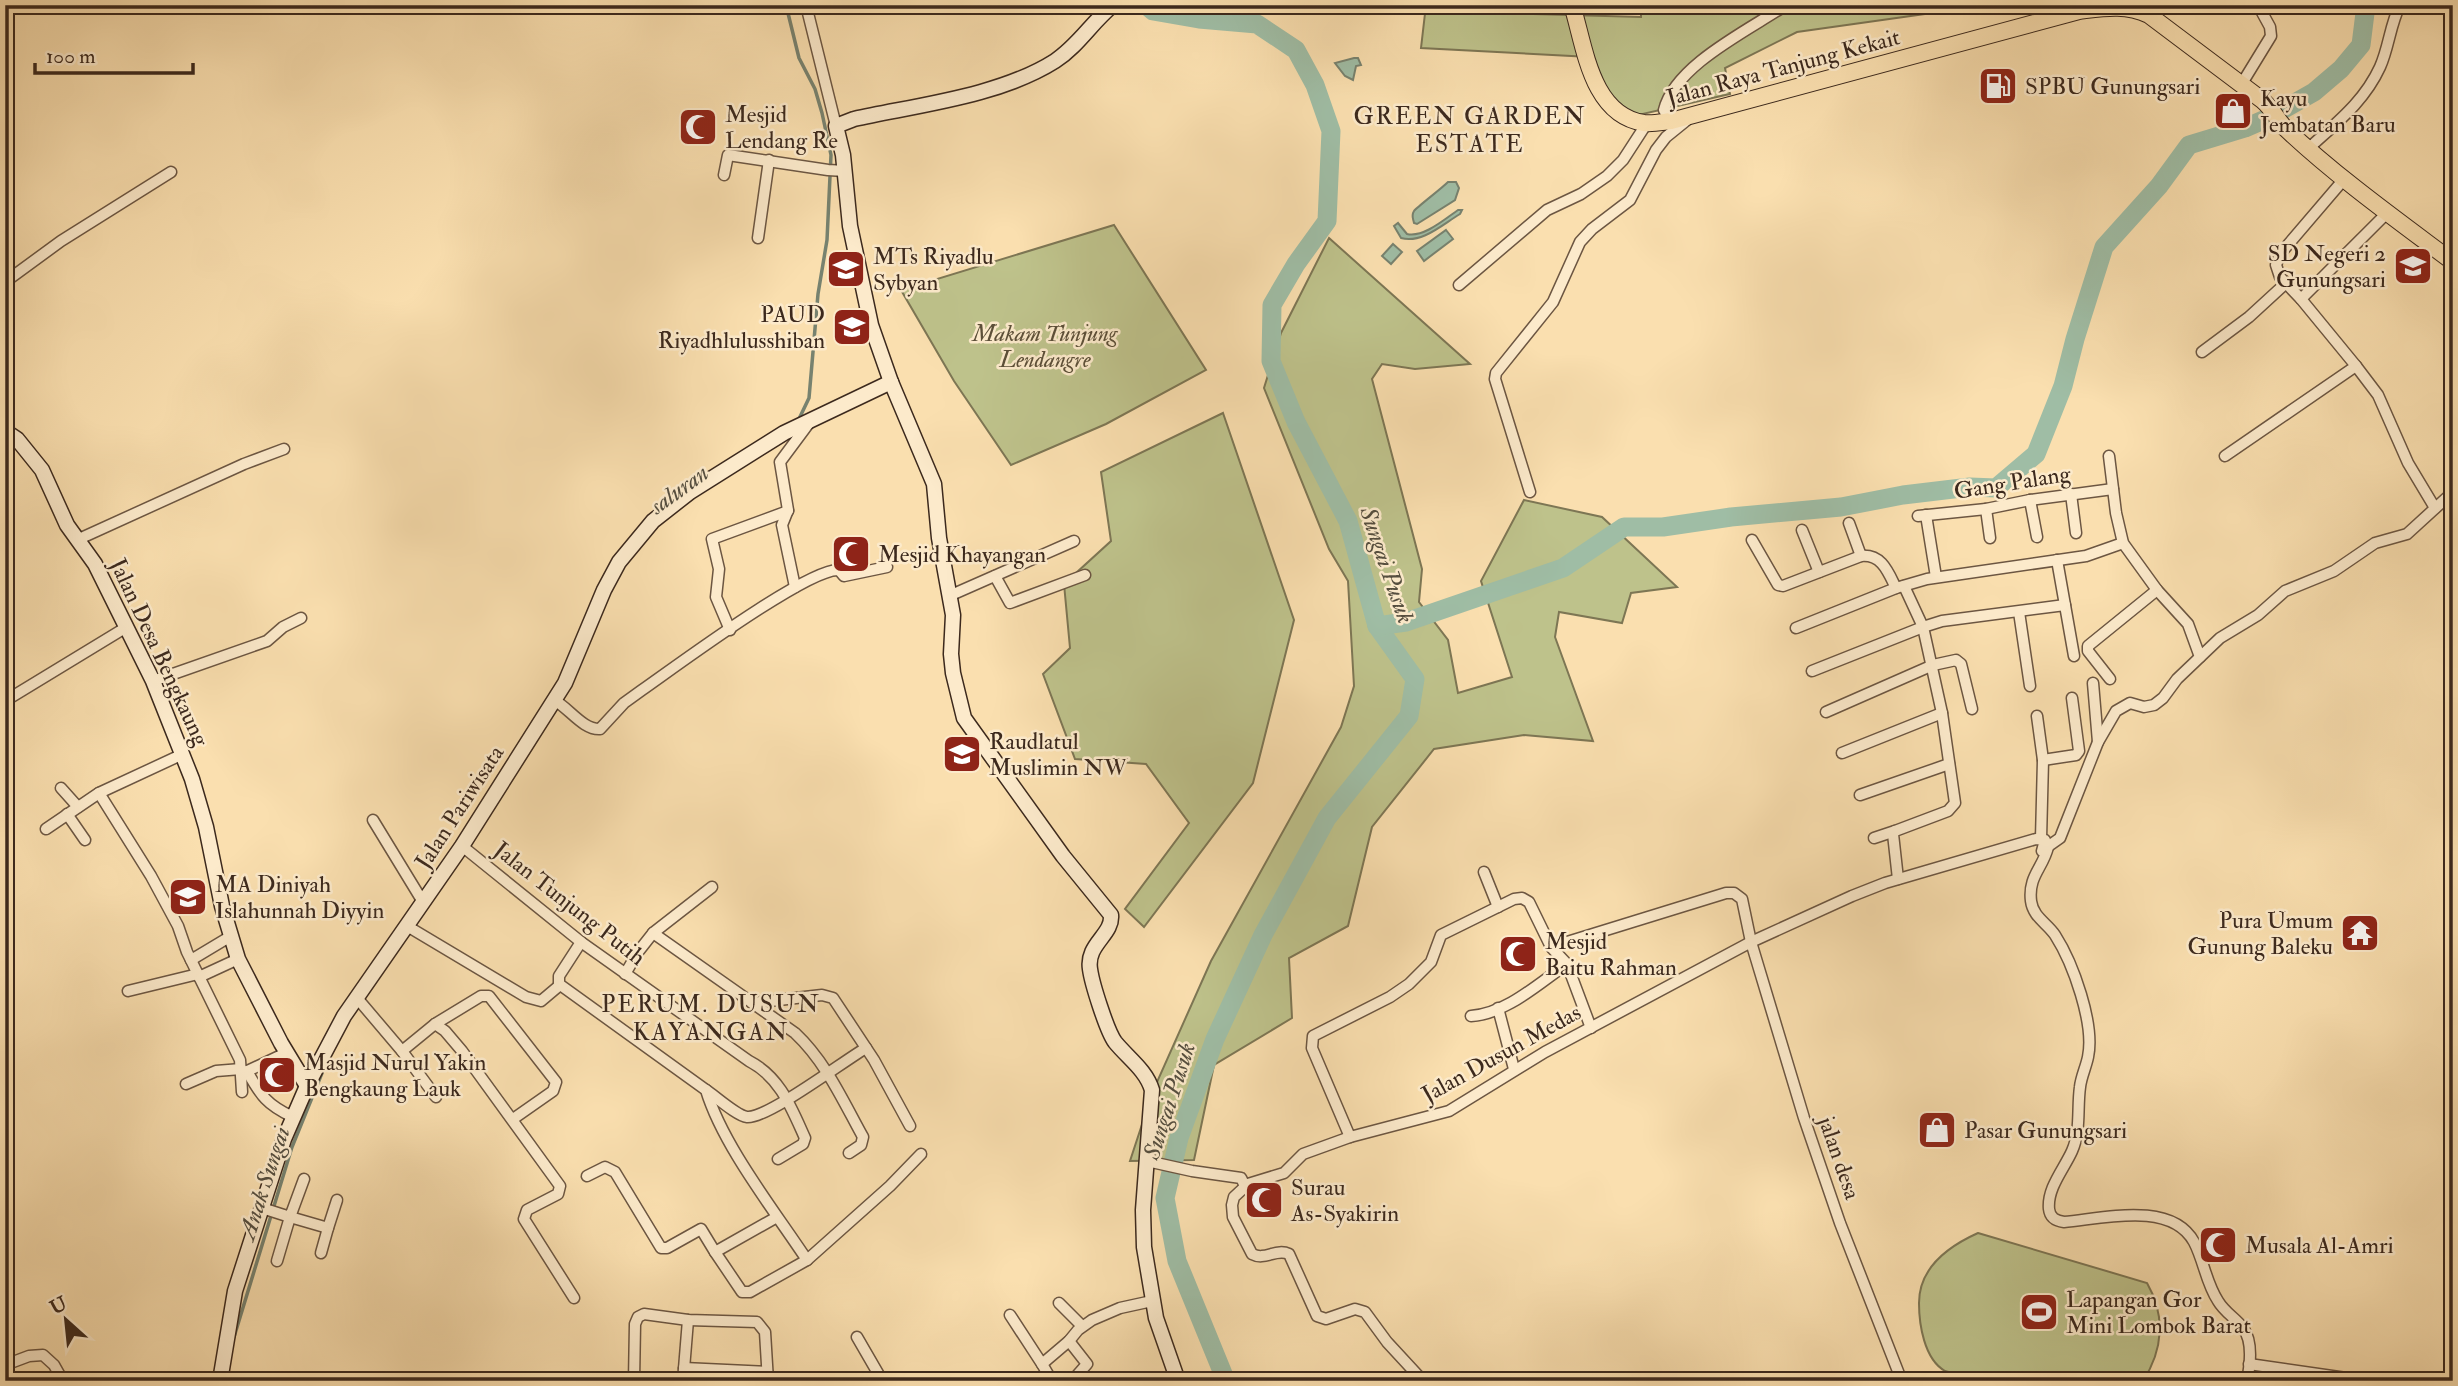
<svg xmlns="http://www.w3.org/2000/svg" width="2458" height="1386" viewBox="0 0 2458 1386" font-family="'IM FELL Double Pica',serif">
	<style>
		.green { fill: #bec28b; stroke: #7d7654; stroke-width: 2 }
		.water { fill: #9fbda5; stroke: #77826f; stroke-width: 2 }
		.lines { fill: none; stroke-linecap: round; stroke-linejoin: round }
		.stream { stroke: #77826f; stroke-width: 3.5 }
		.river { stroke: #9fbda5; stroke-width: 19 }
		.street-casing { stroke: #6c5642; stroke-width: 13 }
		.secondary-casing { stroke: #3c291d; stroke-width: 17 }
		.primary-casing { stroke: #3c291d; stroke-width: 18 }
		.street { stroke: #fceacb; stroke-width: 10 }
		.secondary { stroke: #fceacb; stroke-width: 14 }
		.primary { stroke: #fadfaf; stroke-width: 16 }
		.labels { text-anchor: middle; stroke-width: 5; stroke-linejoin: round; paint-order: stroke }
		.street-label { font-size: 23px; fill: #3c291d; stroke: #fceacb }
		.poi-label { font-size: 23px; fill: #3c291d; stroke: #fceacb; text-anchor: start }
		.park-label { font-size: 23px; font-style: italic; fill: #5c4f38; stroke: #fceacb }
		.neighbourhood-label { font-size: 24px; letter-spacing: 2px; fill: #3c291d; stroke: #fceacb }
		.water-label { font-size: 24px; font-style: italic; fill: #554e3f; stroke: #fceacb }
	</style>
	<rect width="100%" height="100%" fill="#fadfaf"/>
	<filter id="stains"><feTurbulence type="fractalNoise" baseFrequency=".00286" numOctaves="4"/><feColorMatrix values="0 0 0 0 .2 0 0 0 0 .09 0 0 0 0 .02 0 0 0 .5 -.17"/></filter>
	<radialGradient id="worn" r=".72"><stop offset=".6" stop-color="#630" stop-opacity="0"/><stop offset="1" stop-color="#630" stop-opacity=".3"/></radialGradient>
	<g class="green">
		<path d="M1426 5H1498L1501 13 1641 17V5H1989L1797 32 1725 68 1730 94 1634 116 1598 86 1590 57 1421 48Z"/>
		<path d="M1114 225 1206 370 1106 424 1011 465 954 381 901 290Z"/>
		<path d="M1329 238 1470 364 1415 369 1382 364 1372 379 1422 569 1419 602 1448 640 1458 693 1512 677 1481 581 1524 500 1602 517 1677 587 1631 593 1622 623 1559 612 1555 637 1593 741 1524 735 1434 749 1372 827 1348 926 1289 958 1292 1018 1214 1065 1194 1160 1130 1161 1153 1091 1211 961 1341 727 1354 686 1348 581 1329 549 1264 388 1281 333Z"/>
		<path d="M1223 413 1294 620 1253 783 1144 927 1125 909 1189 823 1146 764 1075 759 1043 674 1070 648 1064 584 1111 541 1101 472Z"/>
		<path d="M1978 1233 2147 1283C2166 1316 2163 1350 2143 1381 2086 1381 2014 1386 1960 1374 1956 1373 1949 1373 1945 1371 1924 1359 1919 1324 1919 1303 1919 1268 1949 1246 1978 1233Z"/>
	</g>
	<g class="water">
		<path d="M1354 58H1358L1361 65 1356 66 1353 80 1345 76 1335 63Z"/>
		<path d="M1448 182H1456L1459 188 1455 200 1417 224 1414 223C1413 218 1411 216 1414 211 1417 207 1441 189 1448 182Z"/>
		<path d="M1458 210H1462L1460 214C1443 224 1422 244 1401 238L1394 226 1398 223 1407 234C1423 238 1445 219 1458 210Z"/>
		<path d="M1446 230 1453 239 1424 261 1417 251Z"/>
		<path d="M1393 244 1402 252 1391 264 1382 256Z"/>
	</g>
	<g class="lines">
		<g class="stream">
			<path d="M786 5 799 58 815 89 822 113 831 155 827 240 818 294 809 398 798 421"/>
			<path d="M234 1337 292 1147 322 1073"/>
		</g>
		<g class="river">
			<path d="M1146 5 1153 11 1199 19 1257 24 1296 50 1315 85 1331 131 1327 221 1296 264 1272 305 1271 361 1296 422 1348 521 1377 626 1415 679 1409 716 1327 818 1263 935 1215 1039 1179 1138 1165 1198 1177 1261 1226 1381"/>
			<path d="M1377 626 1406 622 1563 568 1624 527H1663L1731 517 1841 507 1903 495 1970 487 1996 488 2036 454 2063 386 2075 339 2104 247 2159 186 2189 145 2245 128 2268 118 2314 92 2341 69 2361 45 2366 5"/>
		</g>
		<g class="street-casing">
			<g id="street">
				<path d="M806 5 836 126"/>
				<path d="M2241 85 2271 36 2270 27 2258 5"/>
				<path d="M1671 121 1664 110C1675 65 1749 30 1786 5"/>
				<path d="M2309 148C2336 123 2364 102 2380 67 2389 47 2390 25 2400 5"/>
				<path d="M724 175 728 155 828 170 845 171"/>
				<path d="M758 238 769 160"/>
				<path d="M5 282 61 241 171 172"/>
				<path d="M1459 285 1547 210 1581 194 1607 176 1623 160 1647 123"/>
				<path d="M2301 299 2388 212"/>
				<path d="M2202 352 2249 317 2285 284"/>
				<path d="M2356 366 2378 395 2408 463 2435 508"/>
				<path d="M2109 456 2116 513 2123 543 2157 590 2188 624 2200 657"/>
				<path d="M2225 456 2356 366 2301 299 2280 277 2276 265 2280 254 2345 178"/>
				<path d="M1530 492 1495 379 1496 373 1553 302 1580 242 1592 229 1630 200 1656 150 1666 137 1687 120"/>
				<path d="M2071 494 2076 533"/>
				<path d="M2030 500 2037 537"/>
				<path d="M1986 509 1990 538"/>
				<path d="M1926 515 1936 577"/>
				<path d="M1918 516 1986 509 2030 500 2113 489"/>
				<path d="M1849 523 1861 556"/>
				<path d="M1802 530 1819 572"/>
				<path d="M79 539 244 464 284 449"/>
				<path d="M1752 540 1778 585 1783 586 1861 556C1882 554 1888 572 1896 588"/>
				<path d="M2057 560 2074 656"/>
				<path d="M995 576 1010 603 1085 575"/>
				<path d="M795 587 782 525 788 510 780 462 809 423"/>
				<path d="M949 596 1074 541"/>
				<path d="M2019 612 2030 686"/>
				<path d="M1796 628 1896 588 1927 579 2086 556 2123 543"/>
				<path d="M730 630 716 597 719 569 712 539 788 511"/>
				<path d="M1812 671 1923 627 1904 586"/>
				<path d="M2110 679 2088 651V646L2157 590"/>
				<path d="M153 681 267 641 283 627 301 618"/>
				<path d="M2093 683 2098 742"/>
				<path d="M554 700C569 708 583 730 600 729L624 703 642 690C675 667 808 568 839 570L844 576 887 567"/>
				<path d="M5 701 125 628"/>
				<path d="M1826 712 1933 665 1956 660 1961 664 1972 709"/>
				<path d="M2037 716 2043 760 2041 839"/>
				<path d="M1842 753 1942 713"/>
				<path d="M2043 760 2076 755 2079 751 2072 698"/>
				<path d="M61 788 78 807"/>
				<path d="M99 793 151 876 178 926 187 952 240 1060 242 1092"/>
				<path d="M1860 795 1949 764"/>
				<path d="M67 814 85 840"/>
				<path d="M373 820 423 902"/>
				<path d="M46 829 99 793 183 754"/>
				<path d="M1874 838 1895 831"/>
				<path d="M462 846 581 942 749 1061C780 1077 791 1107 805 1138L803 1144 778 1159"/>
				<path d="M2043 850 2060 838 2098 742 2116 711 2130 703 2144 707 2154 705 2163 698 2177 679 2220 638 2258 615 2285 591 2334 571 2375 543 2407 534 2453 492"/>
				<path d="M1484 872 1498 907"/>
				<path d="M1898 879 1893 834 1895 831 1948 811 1955 803 1942 713 1923 627 1942 621 2065 605"/>
				<path d="M407 926 526 997 541 1001 560 985"/>
				<path d="M653 933 712 887"/>
				<path d="M581 942 559 976V984L706 1090C723 1146 774 1210 807 1260L750 1292H742L715 1252 777 1217"/>
				<path d="M1551 947 1726 893H1734L1742 899 1751 942 1804 1118 1840 1223 1901 1379 1904 1381"/>
				<path d="M191 960 231 936"/>
				<path d="M625 974 638 952 653 933 795 1033C826 1062 843 1101 863 1137L861 1145 849 1153"/>
				<path d="M199 977 238 959"/>
				<path d="M128 991 198 974"/>
				<path d="M357 998 402 1051 436 1097"/>
				<path d="M752 1003 822 995 833 998 874 1060 910 1126"/>
				<path d="M1498 1008 1514 1069"/>
				<path d="M1471 1016C1506 1014 1539 983 1567 964"/>
				<path d="M435 1024 445 1031 462 1051 560 1186 558 1194 527 1210 524 1219 574 1298"/>
				<path d="M402 1051 435 1024 481 996H489L556 1082 553 1091 513 1119"/>
				<path d="M247 1071C261 1096 267 1105 293 1117"/>
				<path d="M241 1074 286 1053"/>
				<path d="M186 1084 216 1071 241 1069"/>
				<path d="M706 1090C715 1096 737 1116 747 1117 767 1119 845 1060 866 1048"/>
				<path d="M1350 1137 1312 1048 1313 1036 1390 997 1409 984 1431 962 1441 935 1514 899 1522 898 1529 902 1551 947 1567 964 1591 1028"/>
				<path d="M1147 1161 1192 1171 1241 1178 1245 1186"/>
				<path d="M587 1176 605 1167 615 1172 661 1248H667L701 1229 715 1252"/>
				<path d="M262 1208 290 1217 304 1179"/>
				<path d="M328 1228 337 1200"/>
				<path d="M807 1260 890 1186 921 1154"/>
				<path d="M277 1261 290 1217 328 1228 321 1253"/>
				<path d="M1059 1303 1082 1326"/>
				<path d="M1010 1315 1042 1364 1069 1341 1078 1330 1092 1320 1120 1308 1152 1301"/>
				<path d="M857 1337 879 1375 880 1381"/>
				<path d="M1069 1341 1087 1364 1072 1381"/>
				<path d="M1042 1364 1052 1381"/>
				<path d="M2249 1364 2367 1381"/>
				<path d="M5 1365 29 1356 43 1355 54 1365 63 1381"/>
				<path d="M684 1368 767 1372"/>
				<path d="M634 1381 635 1324 638 1317 644 1314 688 1320 757 1322 765 1332 768 1381"/>
				<path d="M683 1381 688 1320"/>
				<path d="M1423 1381 1387 1342 1365 1312 1355 1309 1326 1319 1317 1316 1289 1254C1276 1248 1265 1261 1252 1254L1233 1217 1232 1205 1234 1197 1248 1184 1284 1173 1303 1154 1350 1137 1449 1111 1545 1052 1751 942 1852 896 1885 883 2036 839 2045 840 2042 851 2048 844V847C2043 868 2028 876 2031 901 2033 917 2047 923 2055 935 2073 963 2095 1024 2088 1057 2086 1067 2081 1077 2080 1087 2077 1108 2081 1131 2072 1151 2064 1169 2047 1188 2049 1209 2050 1218 2056 1221 2064 1222 2101 1219 2171 1200 2194 1242 2204 1261 2206 1283 2218 1301 2225 1313 2236 1318 2243 1328 2253 1341 2250 1366 2247 1381"/>
			</g>
		</g>
		<g class="secondary-casing">
			<g id="secondary">
				<path d="M1113 5C1092 22 1078 46 1055 61 1000 96 918 105 854 119L836 126 843 155 850 226 871 325 891 382 934 484 939 538 953 615 951 654 953 673 964 718 1063 856 1111 915C1113 935 1086 944 1090 969 1092 984 1107 1031 1115 1042 1128 1058 1146 1070 1152 1090L1143 1210 1144 1247 1156 1318 1178 1381"/>
				<path d="M5 431 17 439 42 470 67 525 95 564 153 681 192 779 206 827 222 906 238 959 281 1043 307 1086"/>
				<path d="M220 1381 235 1291 284 1139 307 1086 344 1016 462 846 565 683 604 590 619 562 653 521 690 492 784 433 891 382"/>
			</g>
		</g>
		<g class="primary-casing">
			<path id="primary" d="M1572 5C1585 47 1591 115 1644 123 1653 124 1662 122 1671 121L2079 11C2104 8 2125 4 2149 15L2262 100C2273 109 2277 120 2286 129 2337 177 2397 220 2453 262"/>
		</g>
		<use href="#street" class="street"/>
		<use href="#secondary" class="secondary"/>
		<use href="#primary" class="primary"/>
	</g>
	<defs>
		<g id="fuel-square" transform="scale(2.0125)"><rect x="-9" y="-9" width="18" height="18" rx="4" fill="#8f2418" stroke="#fceacb"/><path d="M-5.5-6h7V0h2V4h1.3V-2.5L3-4.5l.8-.8L6-3V5H2.5V1h-1V6h-7ZM-4.2-4.7v3.2H.2V-4.7Z" fill="#fff"/></g>
		<g id="shop-square" transform="scale(2.0125)"><rect x="-9" y="-9" width="18" height="18" rx="4" fill="#8f2418" stroke="#fceacb"/><path d="M-5-2.5h2.3a2.7 3.5 0 0 1 5.4 0H5L5.5 6h-11ZM-1.5-2.5h3a1.5 2.3 0 0 0-3 0Z" fill="#fff"/></g>
		<g id="mosque-square" transform="scale(2.0125)"><rect x="-9" y="-9" width="18" height="18" rx="4" fill="#8f2418" stroke="#fceacb"/><path d="M3.5-4.9A6 6 0 1 0 3.5 4.9A5 5 0 1 1 3.5-4.9Z" fill="#fff"/></g>
		<g id="school-square" transform="scale(2.0125)"><rect x="-9" y="-9" width="18" height="18" rx="4" fill="#8f2418" stroke="#fceacb"/><path d="M0-5L7-2L0 1L-7-2ZM-4 1L0 2.5L4 1V4Q0 6-4 4Z" fill="#fff"/></g>
		<g id="temple-square" transform="scale(2.0125)"><rect x="-9" y="-9" width="18" height="18" rx="4" fill="#8f2418" stroke="#fceacb"/><path d="M0-6L5-2H3V0L6.5 2.5H4V6H1.5V3h-3V6H-4V2.5H-6.5L-3 0V-2H-5Z" fill="#fff"/></g>
		<g id="stadium-square" transform="scale(2.0125)"><rect x="-9" y="-9" width="18" height="18" rx="4" fill="#8f2418" stroke="#fceacb"/><path d="M0-5a6.5 5 0 1 0 0 10a6.5 5 0 1 0 0-10ZM-3.5-1.8h7v3.6h-7Z" fill="#fff"/></g>
	</defs>
	<g fill-rule="evenodd">
		<use href="#fuel-square" x="1998" y="86"/>
		<use href="#shop-square" x="2233" y="111"/>
		<use href="#mosque-square" x="698" y="127"/>
		<use href="#school-square" x="2413" y="266"/>
		<use href="#school-square" x="846" y="269"/>
		<use href="#school-square" x="852" y="327"/>
		<use href="#mosque-square" x="851" y="554"/>
		<use href="#school-square" x="962" y="754"/>
		<use href="#school-square" x="188" y="897"/>
		<use href="#temple-square" x="2360" y="933"/>
		<use href="#mosque-square" x="1518" y="954"/>
		<use href="#mosque-square" x="277" y="1075"/>
		<use href="#shop-square" x="1937" y="1130"/>
		<use href="#mosque-square" x="1264" y="1200"/>
		<use href="#mosque-square" x="2218" y="1245"/>
		<use href="#stadium-square" x="2039" y="1312"/>
	</g>
	<g class="labels">
		<g class="street-label">
			<text transform="translate(1783 67) rotate(-15)" y="8">Jalan Raya Tanjung Kekait</text>
			<text transform="translate(2012 482) rotate(-9)" y="8">Gang Palang</text>
			<text transform="translate(160 652) rotate(65)" y="8">Jalan Desa Bengkaung</text>
			<text transform="translate(459 807) rotate(-57)" y="8">Jalan Pariwisata</text>
			<text transform="translate(570 903) rotate(38)" y="8">Jalan Tunjung Putih</text>
			<text transform="translate(1501 1053) rotate(-29)" y="8">Jalan Dusun Medas</text>
			<text transform="translate(1840 1158) rotate(71)" y="8">jalan desa</text>
		</g>
		<g class="poi-label">
			<text x="2025" y="94">SPBU Gunungsari</text>
			<text x="2260" y="106">Kayu<tspan x="2260" dy="26">Jembatan Baru</tspan></text>
			<text x="725" y="122">Mesjid<tspan x="725" dy="26">Lendang Re</tspan></text>
			<text x="2386" y="261" text-anchor="end">SD Negeri 2<tspan x="2386" dy="26">Gunungsari</tspan></text>
			<text x="873" y="264">MTs Riyadlu<tspan x="873" dy="26">Sybyan</tspan></text>
			<text x="825" y="322" text-anchor="end">PAUD<tspan x="825" dy="26">Riyadhlulusshiban</tspan></text>
			<text x="878" y="562">Mesjid Khayangan</text>
			<text x="989" y="749">Raudlatul<tspan x="989" dy="26">Muslimin NW</tspan></text>
			<text x="215" y="892">MA Diniyah<tspan x="215" dy="26">Islahunnah Diyyin</tspan></text>
			<text x="2333" y="928" text-anchor="end">Pura Umum<tspan x="2333" dy="26">Gunung Baleku</tspan></text>
			<text x="1545" y="949">Mesjid<tspan x="1545" dy="26">Baitu Rahman</tspan></text>
			<text x="304" y="1070">Masjid Nurul Yakin<tspan x="304" dy="26">Bengkaung Lauk</tspan></text>
			<text x="1964" y="1138">Pasar Gunungsari</text>
			<text x="1291" y="1195">Surau<tspan x="1291" dy="26">As-Syakirin</tspan></text>
			<text x="2245" y="1253">Musala Al-Amri</text>
			<text x="2066" y="1307">Lapangan Gor<tspan x="2066" dy="26">Mini Lombok Barat</tspan></text>
		</g>
		<g class="park-label">
			<text x="1045" y="341">Makam Tunjung<tspan x="1045" dy="26">Lendangre</tspan></text>
		</g>
		<g class="neighbourhood-label">
			<text x="1470" y="124">GREEN GARDEN<tspan x="1470" dy="28">ESTATE</tspan></text>
			<text x="711" y="1012">PERUM. DUSUN<tspan x="711" dy="28">KAYANGAN</tspan></text>
		</g>
		<g class="water-label">
			<text transform="translate(679 489) rotate(-36)" y="8">saluran</text>
			<text transform="translate(1387 565) rotate(71)" y="8">Sungai Pusuk</text>
			<text transform="translate(1169 1101) rotate(-72)" y="8">Sungai Pusuk</text>
			<text transform="translate(264 1183) rotate(-72)" y="8">Anak Sungai</text>
		</g>
	</g>
	<rect width="2458" height="1386" fill="none" stroke="#fadfaf" stroke-width="28"/>
	<rect x="7" y="7" width="2444" height="1372" fill="none" stroke="#3c291d" stroke-width="3.5"/>
	<rect x="14" y="14" width="2430" height="1358" fill="none" stroke="#3c291d" stroke-width="2"/>
	<g transform="translate(66 1320) rotate(333)" stroke="#fceacb" stroke-width="5" paint-order="stroke">
	<path d="M0-5L12 26L0 18L-12 26Z" fill="#3c291d"/>
	<text y="-10" font-size="19" font-weight="bold" text-anchor="middle" fill="#3c291d">U</text>
	</g>
	<path d="M35 63v10h158v-10" fill="none" stroke="#3c291d" stroke-width="3.5"/>
	<text x="46" y="63" font-size="21" fill="#3c291d" stroke="#fceacb" stroke-width="5" paint-order="stroke">100 m</text>
	<rect width="100%" height="100%" filter="url(#stains)"/>
	<rect width="100%" height="100%" fill="url(#worn)"/>
</svg>
